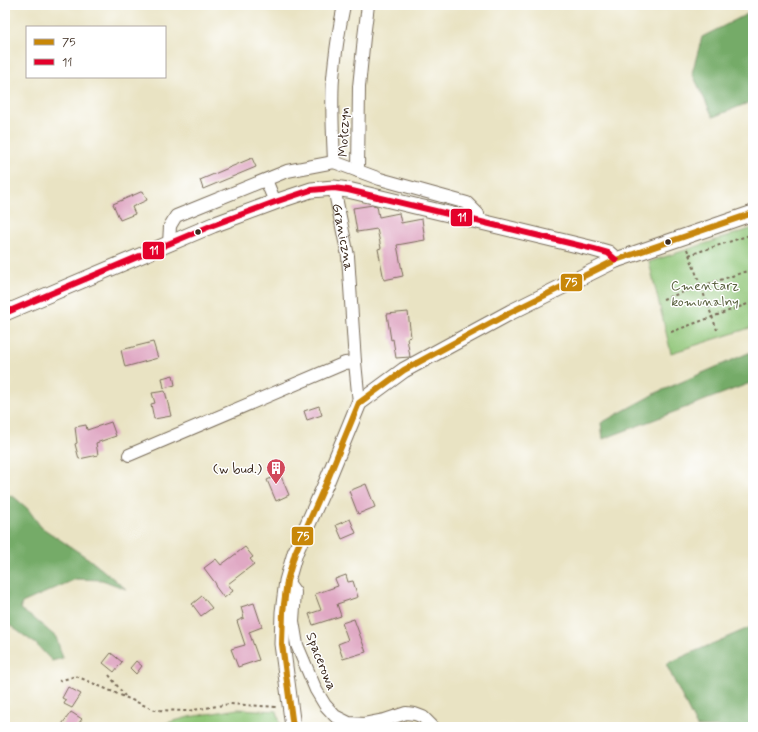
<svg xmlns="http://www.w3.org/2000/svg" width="758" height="732" viewBox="0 0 758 732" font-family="Mynerve,sans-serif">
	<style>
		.green { fill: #90c678; stroke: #66784b }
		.forest { fill: #74ab68; stroke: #586a43 }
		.building { fill: #e0a9c4 }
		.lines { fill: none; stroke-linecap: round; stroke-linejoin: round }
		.minor-casing { stroke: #786b58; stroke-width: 14 }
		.tertiary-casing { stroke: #786b58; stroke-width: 17 }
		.path { stroke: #786b58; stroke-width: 2; stroke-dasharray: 3 3; stroke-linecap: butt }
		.minor { stroke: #fff; stroke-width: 12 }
		.tertiary { stroke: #fff; stroke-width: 15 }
		.bus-1-casing { stroke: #fff; stroke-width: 9 }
		.bus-2-casing { stroke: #fff; stroke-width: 9 }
		.bus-1 { stroke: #c88708; stroke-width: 6 }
		.bus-2 { stroke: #e4002b; stroke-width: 6 }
		.bus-dot { fill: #3b2a1e; stroke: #fff; stroke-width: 1.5 }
		.labels { text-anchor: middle; stroke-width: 3; stroke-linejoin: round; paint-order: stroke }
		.street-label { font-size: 14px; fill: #3b2a1e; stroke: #fff }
		.park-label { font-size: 14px; fill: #59613e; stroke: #fff }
		.poi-label { font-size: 14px; fill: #3b2a1e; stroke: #fff; text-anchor: end }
		.line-badge { stroke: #fff; stroke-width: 1.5 }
		.badge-label { font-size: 11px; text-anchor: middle; font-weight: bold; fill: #fff }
	</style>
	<rect width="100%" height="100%" fill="#fff"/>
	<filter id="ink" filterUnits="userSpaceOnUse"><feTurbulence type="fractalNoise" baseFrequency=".025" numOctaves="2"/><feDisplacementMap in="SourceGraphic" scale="8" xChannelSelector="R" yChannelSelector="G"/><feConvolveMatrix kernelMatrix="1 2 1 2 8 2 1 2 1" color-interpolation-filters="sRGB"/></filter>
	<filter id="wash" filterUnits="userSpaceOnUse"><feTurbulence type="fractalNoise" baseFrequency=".012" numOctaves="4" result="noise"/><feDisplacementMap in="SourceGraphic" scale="16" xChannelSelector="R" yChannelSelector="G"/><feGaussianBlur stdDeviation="0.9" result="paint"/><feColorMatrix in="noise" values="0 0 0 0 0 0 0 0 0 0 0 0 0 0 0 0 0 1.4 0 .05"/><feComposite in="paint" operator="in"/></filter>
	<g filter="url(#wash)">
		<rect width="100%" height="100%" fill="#e9e3c3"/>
		<g class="green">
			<path d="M753 228V327L671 353 649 262Z"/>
			<path d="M238 709 277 711 281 727H151L189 717Z"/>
		</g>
		<g class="forest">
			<path d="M753 11V101L713 117 692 73 702 37Z"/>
			<path d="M753 351V382L603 439 601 423 656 393Z"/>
			<path d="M5 494 14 497 28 509 41 527 89 559 126 589 102 580 76 579 22 603 20 609 36 620 56 637 63 658 52 661 36 644 5 622Z"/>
			<path d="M753 626V727H697L666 664Z"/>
		</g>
		<g id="blocks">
			<g class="building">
				<path d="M252 158 256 167 203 189 200 180Z"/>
				<path d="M143 191 147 200 132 207 135 214 120 220 113 204Z"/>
				<path d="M373 205 377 206 379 217 399 213 401 223 422 219 425 240 397 245 403 276 384 280 378 249 381 248 377 229 357 232 353 208Z"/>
				<path d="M408 312 411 337 407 338 410 357 396 358 393 339 391 340 387 314Z"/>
				<path d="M153 342 158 358 125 367 121 350Z"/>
				<path d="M173 375 175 385 164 388 162 378Z"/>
				<path d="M165 391 171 416 154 419 151 404 155 403 152 393Z"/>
				<path d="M319 406 322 415 307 420 304 411Z"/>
				<path d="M111 422 116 436 96 443 98 455 79 459 75 444 77 443 75 427 86 425 87 430Z"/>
				<path d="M280 474 289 495 276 501 267 480Z"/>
				<path d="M366 484 375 507 358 514 349 491Z"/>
				<path d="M350 519 356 533 342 539 336 525Z"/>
				<path d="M245 547 253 557 250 559 254 564 228 584 233 591 224 598 215 586 216 584 204 568 216 559 221 565Z"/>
				<path d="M346 575 348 582 353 581 358 597 337 604 341 616 313 625 309 614 321 610 315 594 338 586 335 579Z"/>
				<path d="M202 596 212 608 201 616 192 604Z"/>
				<path d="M254 603 262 627 249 632 259 660 238 667 231 649 245 645 237 621 244 618 241 607Z"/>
				<path d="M354 619 366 652 343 659 338 644 348 640 342 623Z"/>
				<path d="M111 653 122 662 114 672 103 663Z"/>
				<path d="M136 661 142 666 136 674 130 668Z"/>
				<path d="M68 687 81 694 72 708 64 704 66 700 62 698Z"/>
				<path d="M71 712 82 719 76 727H60Z"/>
			</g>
		</g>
	</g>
	<g filter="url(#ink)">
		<use href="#blocks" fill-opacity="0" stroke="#786b58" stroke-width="1"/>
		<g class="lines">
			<g class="minor-casing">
				<g id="minor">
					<path d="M334 162C333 135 331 105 333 78 335 54 339 29 344 5"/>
					<path d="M358 171 359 87 364 37 368 5"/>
					<path d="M266 180 275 202"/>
					<path id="s1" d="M334 188 348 256 355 362 359 403"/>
					<path d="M169 244 170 226 176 216 287 171 334 162 380 179 467 203 478 214 479 222"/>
					<path d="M129 455 345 363 355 362"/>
					<path d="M287 581 295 592 293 621 297 645 316 690 325 705 335 716 349 723 364 724 385 720 406 713 415 714 423 717 433 727"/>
				</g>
			</g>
			<g class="tertiary-casing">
				<g id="tertiary">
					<path d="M5 313 213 225 275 202 311 190 334 188 348 190 594 249 608 253 616 260"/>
					<path d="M293 727 282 644 283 612 287 581 295 553 327 481 359 403 404 370 511 312 616 260 753 213"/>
				</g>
			</g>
			<g class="path">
				<path d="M687 249 717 330"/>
				<path d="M689 255 753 234"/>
				<path d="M663 299 753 269"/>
				<path d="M671 332 753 302"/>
				<path d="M109 675 125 696"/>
				<path d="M59 681 76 676 155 710 187 711 230 704 277 707"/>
			</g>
			<use href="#minor" class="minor"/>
			<use href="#tertiary" class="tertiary"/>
			<g class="bus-1-casing">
				<path id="bus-1" d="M293 727 282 644 283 612 287 581 295 553 327 481 359 403 404 370 511 312 616 260 753 213"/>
			</g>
			<g class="bus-2-casing">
				<path id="bus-2" d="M5 313 213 225 275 202 311 190 334 188 348 190 594 249 608 253 616 260"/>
			</g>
			<use href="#bus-1" class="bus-1"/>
			<use href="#bus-2" class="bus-2"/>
		</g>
	</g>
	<defs>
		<g id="building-pin" transform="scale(1)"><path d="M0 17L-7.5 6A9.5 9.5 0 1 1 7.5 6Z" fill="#d1495b" stroke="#fff"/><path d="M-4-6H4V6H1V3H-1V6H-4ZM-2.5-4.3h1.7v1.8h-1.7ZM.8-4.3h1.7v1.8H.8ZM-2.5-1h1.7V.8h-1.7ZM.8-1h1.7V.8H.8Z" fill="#fff"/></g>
	</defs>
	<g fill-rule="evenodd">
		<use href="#building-pin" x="276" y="468"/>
	</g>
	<g class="bus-dot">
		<circle cx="198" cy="232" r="3.5"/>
		<circle cx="668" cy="242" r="3.5"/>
	</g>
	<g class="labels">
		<g class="street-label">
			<text transform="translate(343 132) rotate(-89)" y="5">Mołczyn</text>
			<text dy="5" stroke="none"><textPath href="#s1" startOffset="50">Graniczna</textPath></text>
			<text transform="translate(322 661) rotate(68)" y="5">Spacerowa</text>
		</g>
		<g class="park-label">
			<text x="705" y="290">Cmentarz<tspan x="705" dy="16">komunalny</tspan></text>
		</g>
		<g class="poi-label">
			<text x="262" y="473">(w bud.)</text>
		</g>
	</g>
	<g class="line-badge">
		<rect x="450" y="208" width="23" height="19" rx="4" fill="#e4002b"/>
		<rect x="142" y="241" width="23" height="19" rx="4" fill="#e4002b"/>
		<rect x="560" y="273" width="23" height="19" rx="4" fill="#c88708"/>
		<rect x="291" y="526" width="23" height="20" rx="4" fill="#c88708"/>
	</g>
	<g class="badge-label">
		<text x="462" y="221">11</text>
		<text x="154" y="254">11</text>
		<text x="571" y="286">75</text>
		<text x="303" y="540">75</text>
	</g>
	<rect width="758" height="732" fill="none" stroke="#fff" stroke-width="20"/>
	<rect x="26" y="26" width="140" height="52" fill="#ffffff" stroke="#b1aaa5"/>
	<rect x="34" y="39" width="20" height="6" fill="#c88708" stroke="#b1aaa5"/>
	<text x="62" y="46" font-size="12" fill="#3b2a1e">75</text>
	<rect x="34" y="59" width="20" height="6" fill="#e4002b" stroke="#b1aaa5"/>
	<text x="62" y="66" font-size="12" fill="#3b2a1e">11</text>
</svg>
